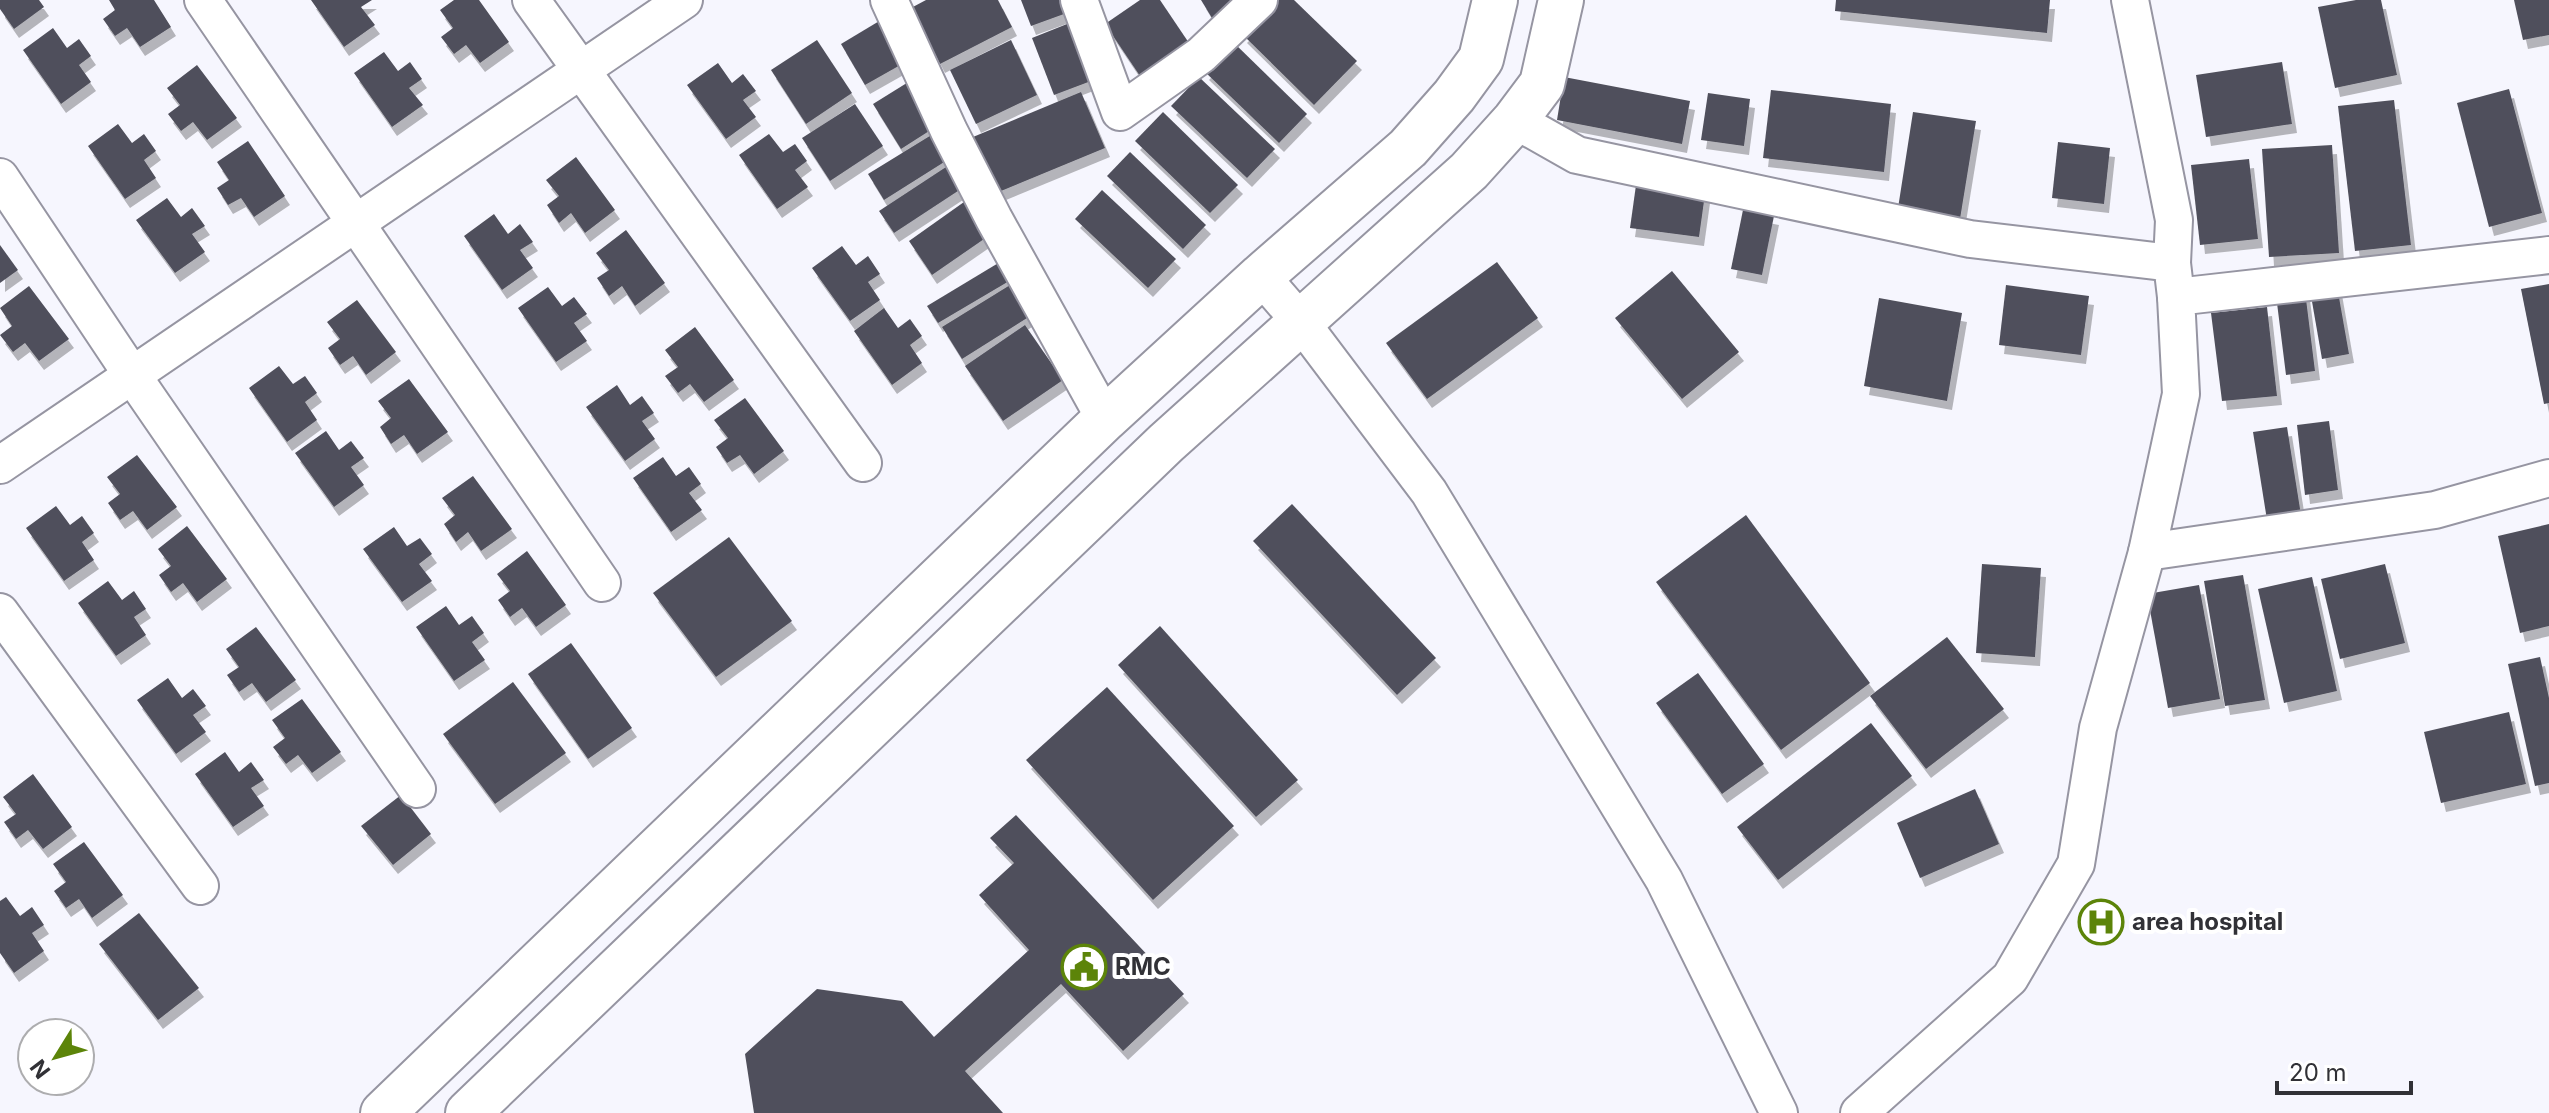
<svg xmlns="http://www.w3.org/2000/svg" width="2549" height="1113" viewBox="0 0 2549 1113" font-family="Inter,sans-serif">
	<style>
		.building { fill: #50505b; filter: url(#shadow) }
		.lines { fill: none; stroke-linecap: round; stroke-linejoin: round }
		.street-casing { stroke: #9695a2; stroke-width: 40 }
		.secondary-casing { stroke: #9695a2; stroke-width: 48 }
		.street { stroke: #fff; stroke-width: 36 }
		.secondary { stroke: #fff; stroke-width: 44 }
		.labels { text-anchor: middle; stroke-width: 8; stroke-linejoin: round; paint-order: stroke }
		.poi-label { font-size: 24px; font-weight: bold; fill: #313136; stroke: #fff; text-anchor: start }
	</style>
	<defs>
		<filter id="shadow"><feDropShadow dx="5" dy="9" stdDeviation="0" flood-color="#0004"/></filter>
	</defs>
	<rect width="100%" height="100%" fill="#f6f6fe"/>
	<g class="building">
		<path d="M0 0H39L44 7 14 29 0 9Z"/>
		<path d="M109 0H154L171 27 140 47 127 28 115 36 103 19 115 10Z"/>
		<path d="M311 0H372L361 7 375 25 344 47Z"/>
		<path d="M454 0H479L509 42 480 63 466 45 454 54 441 37 453 28 440 10Z"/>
		<path d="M926 0H998L1012 27 940 64 911 8Z"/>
		<path d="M1021 0H1071L1075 10 1031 26Z"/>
		<path d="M1140 0H1160L1191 46 1142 79 1105 24Z"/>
		<path d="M1201 0H1232L1212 18Z"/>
		<path d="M1276 0H1294L1357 61 1314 105 1242 34Z"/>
		<path d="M1836 0H2050L2047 33 1835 11Z"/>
		<path d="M2356 0H2381L2397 75 2335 88 2318 7Z"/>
		<path d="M2514 0H2549V35L2523 40Z"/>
		<path d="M886 17 911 59 865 85 841 44Z"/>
		<path d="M1077 20 1099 78 1054 95 1032 38Z"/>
		<path d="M53 28 67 48 79 39 91 56 79 65 91 82 61 104 23 50Z"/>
		<path d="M817 40 852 93 806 124 771 70Z"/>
		<path d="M1011 40 1037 95 976 124 950 70Z"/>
		<path d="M1232 41 1307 114 1279 143 1204 71Z"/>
		<path d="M384 52 398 71 410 62 422 79 409 88 423 105 392 127 354 73Z"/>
		<path d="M2282 62 2292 124 2206 137 2196 75Z"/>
		<path d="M718 63 732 83 743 74 756 91 743 100 756 117 726 139 687 85Z"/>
		<path d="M197 65 237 118 207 140 193 122 181 131 168 114 180 105 167 88Z"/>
		<path d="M1199 77 1275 149 1247 178 1171 106Z"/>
		<path d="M1564 77 1690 101 1682 144 1557 120Z"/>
		<path d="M910 81 937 126 901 149 873 104Z"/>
		<path d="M2509 89 2542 213 2489 227 2457 103Z"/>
		<path d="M1771 90 1891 104 1884 172 1763 158Z"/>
		<path d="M1081 92 1105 148 984 198 961 142Z"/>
		<path d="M1708 93 1750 99 1744 146 1701 140Z"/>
		<path d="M2394 100 2411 245 2355 251 2338 106Z"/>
		<path d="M855 104 883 146 830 181 802 138Z"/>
		<path d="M1163 112 1238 185 1210 213 1135 141Z"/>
		<path d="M1913 112 1976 121 1960 219 1898 208Z"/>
		<path d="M118 124 132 143 144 134 156 151 144 160 156 178 125 199 88 146Z"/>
		<path d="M769 134 783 152 795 144 807 161 795 170 808 187 777 209 739 155Z"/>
		<path d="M933 134 949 159 884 200 868 174Z"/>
		<path d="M248 141 285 196 254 217 241 198 228 205 217 188 229 180 217 162Z"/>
		<path d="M2058 142 2110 148 2104 204 2052 198Z"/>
		<path d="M2332 145 2339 253 2269 257 2262 149Z"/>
		<path d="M1130 152 1206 225 1183 249 1107 176Z"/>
		<path d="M576 157 615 210 585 233 571 213 559 223 547 205 559 196 546 180Z"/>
		<path d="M2249 159 2258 239 2200 245 2191 165Z"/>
		<path d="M946 167 961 189 894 233 879 211Z"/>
		<path d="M1637 178 1706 187 1699 237 1630 228Z"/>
		<path d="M1102 190 1176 259 1148 288 1075 219Z"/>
		<path d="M167 198 181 217 192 208 205 226 192 234 205 252 175 273 136 220Z"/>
		<path d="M964 202 987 237 932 275 909 241Z"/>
		<path d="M1743 210 1774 216 1762 275 1731 269Z"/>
		<path d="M494 214 508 234 520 224 533 242 520 250 533 268 502 290 464 236Z"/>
		<path d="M626 230 665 283 635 306 622 286 609 296 597 278 609 270 596 253Z"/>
		<path d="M0 245 18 270 0 283Z"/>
		<path d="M842 246 856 265 868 256 880 274 868 282 880 300 850 321 812 268Z"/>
		<path d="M1005 259 1016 277 938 323 927 306Z"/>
		<path d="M1497 262 1538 318 1427 399 1386 343Z"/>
		<path d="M1672 271 1739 352 1682 399 1615 318Z"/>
		<path d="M1015 282 1035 313 962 359 942 327Z"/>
		<path d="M2304 283 2315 371 2286 375 2275 287Z"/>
		<path d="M2549 284V403L2544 404 2521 289Z"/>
		<path d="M2006 285 2089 296 2081 355 1999 345Z"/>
		<path d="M29 286 69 339 39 361 25 343 13 352 0 335 12 326 0 308Z"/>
		<path d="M2337 286 2349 354 2322 359 2310 290Z"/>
		<path d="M548 287 562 306 574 297 587 314 574 323 587 341 556 362 518 308Z"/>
		<path d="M1879 298 1962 313 1947 401 1864 386Z"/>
		<path d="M357 300 396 352 366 375 353 356 340 365 328 348 340 339 327 322Z"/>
		<path d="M2267 307 2277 396 2222 401 2211 313Z"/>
		<path d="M884 308 898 328 910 319 922 336 910 345 922 363 892 385 854 331Z"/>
		<path d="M1025 325 1063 380 1003 421 965 366Z"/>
		<path d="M695 327 734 380 704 402 690 384 678 393 665 376 678 367 665 350Z"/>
		<path d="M279 366 293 384 305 376 317 393 305 402 317 420 287 442 249 388Z"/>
		<path d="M409 379 448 432 417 454 404 435 391 444 380 427 391 418 378 401Z"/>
		<path d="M617 385 630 405 642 396 654 413 642 421 655 439 625 461 586 407Z"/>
		<path d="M745 398 784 451 754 474 740 455 727 463 716 447 728 438 714 420Z"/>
		<path d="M2329 421 2338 490 2305 495 2297 425Z"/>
		<path d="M2287 427 2301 515 2267 520 2253 432Z"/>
		<path d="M326 431 339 450 351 441 364 458 351 467 364 485 334 507 295 453Z"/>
		<path d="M137 455 177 507 147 530 133 511 120 520 108 503 120 494 107 477Z"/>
		<path d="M663 457 676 476 689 467 701 484 689 493 702 510 671 532 633 478Z"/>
		<path d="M473 476 512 529 481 551 468 532 456 542 444 524 455 515 442 498Z"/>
		<path d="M1292 504 1436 658 1397 695 1253 541Z"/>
		<path d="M56 506 70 525 82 516 94 533 82 542 94 560 64 581 26 528Z"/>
		<path d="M1746 515 1870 683 1781 750 1656 582Z"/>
		<path d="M2549 524V626L2520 633 2498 536Z"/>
		<path d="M187 526 227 579 197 602 183 583 171 592 159 575 171 566 158 549Z"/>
		<path d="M394 527 407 546 420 538 432 554 419 564 432 581 402 602 363 549Z"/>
		<path d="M729 537 792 621 716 677 653 593Z"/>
		<path d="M527 551 566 605 536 627 522 608 510 617 498 600 510 591 497 574Z"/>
		<path d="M1982 564 2041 568 2035 657 1976 653Z"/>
		<path d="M2385 564 2405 643 2340 659 2321 579Z"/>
		<path d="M2243 575 2265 700 2225 706 2204 581Z"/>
		<path d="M2312 577 2337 691 2284 703 2258 589Z"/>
		<path d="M108 581 122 600 134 591 146 609 134 617 146 635 116 656 78 603Z"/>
		<path d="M2199 585 2220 699 2168 708 2147 594Z"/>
		<path d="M446 606 459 625 472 616 484 633 472 642 485 660 454 681 416 627Z"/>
		<path d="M1160 626 1298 780 1256 817 1118 665Z"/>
		<path d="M256 627 296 680 266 702 252 683 239 692 227 675 239 667 226 649Z"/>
		<path d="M1947 637 2004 709 1926 769 1870 696Z"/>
		<path d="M571 643 632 728 588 759 528 674Z"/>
		<path d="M2540 657 2549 698V783L2535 786 2508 664Z"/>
		<path d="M1698 673 1764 764 1722 794 1656 703Z"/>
		<path d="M168 678 182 698 193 689 206 706 193 715 206 732 176 754 137 700Z"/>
		<path d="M513 682 566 753 495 804 443 734Z"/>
		<path d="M1107 687 1234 826 1153 900 1026 760Z"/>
		<path d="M302 699 341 752 312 773 298 755 286 764 273 747 285 738 272 720Z"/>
		<path d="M2509 712 2526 784 2441 803 2424 732Z"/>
		<path d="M1871 723 1912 776 1778 880 1737 827Z"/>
		<path d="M225 752 239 772 251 762 264 780 251 788 264 806 233 827 195 774Z"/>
		<path d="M33 774 72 827 43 849 28 830 16 839 4 822 16 814 3 797Z"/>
		<path d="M1975 789 1999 844 1920 878 1897 823Z"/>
		<path d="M401 795 431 834 393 865 361 826Z"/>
		<path d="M1016 815 1184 994 1123 1051 1061 984 965 1071 1003 1113H754L745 1054 817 989 902 1001 934 1037 1029 950 979 895 1014 863 990 838Z"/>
		<path d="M84 842 123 895 92 918 79 899 66 908 54 891 66 882 53 864Z"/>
		<path d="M6 897 20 916 32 907 44 925 32 933 44 951 14 973 0 953V901Z"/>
		<path d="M139 913 199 988 158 1020 99 944Z"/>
	</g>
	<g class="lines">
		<g class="street-casing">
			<g id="street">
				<path d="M203 0 602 583"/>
				<path d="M531 0 863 463"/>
				<path d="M889 0 949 131 994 219 1105 419"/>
				<path d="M1079 0 1120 112 1201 55 1259 0"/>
				<path d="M2130 0 2174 220 2172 263"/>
				<path d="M1515 120 1577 155 1970 239 2172 263 2176 297"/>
				<path d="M0 177 132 375 417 789"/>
				<path d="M2549 255 2176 297 2181 394 2147 552 2435 510 2549 478"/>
				<path d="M1261 276 1300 321 1429 492 1664 880 1779 1113"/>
				<path d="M0 465 684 0"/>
				<path d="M0 612 200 886"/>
				<path d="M1859 1113 2010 978 2076 864 2098 728 2147 552"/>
			</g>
		</g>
		<g class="secondary-casing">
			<g id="secondary">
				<path d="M383 1113 1105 419 1261 276 1408 148 1454 96 1481 59 1495 0"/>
				<path d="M468 1113 1166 443 1469 171 1515 120 1542 84 1561 0"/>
			</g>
		</g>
		<use href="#street" class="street"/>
		<use href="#secondary" class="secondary"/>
	</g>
	<defs>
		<g id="hospital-ring" transform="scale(2.3)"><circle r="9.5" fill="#fff" stroke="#5c8409" stroke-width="1.5"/><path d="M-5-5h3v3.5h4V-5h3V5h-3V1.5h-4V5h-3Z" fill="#5c8409"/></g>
		<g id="civic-ring" transform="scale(2.3)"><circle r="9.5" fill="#fff" stroke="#5c8409" stroke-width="1.5"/><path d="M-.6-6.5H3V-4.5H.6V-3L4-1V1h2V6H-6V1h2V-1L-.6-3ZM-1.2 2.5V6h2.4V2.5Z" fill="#5c8409"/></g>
	</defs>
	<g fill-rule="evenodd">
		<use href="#hospital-ring" x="2101" y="922"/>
		<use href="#civic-ring" x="1084" y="967"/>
	</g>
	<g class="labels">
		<g class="poi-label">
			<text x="2132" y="930">area hospital</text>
			<text x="1115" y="975">RMC</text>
		</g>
	</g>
	<g transform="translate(56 1057) rotate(233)"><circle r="38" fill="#ffffff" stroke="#adadaf" stroke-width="2"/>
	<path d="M0-6L14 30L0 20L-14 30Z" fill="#5c8409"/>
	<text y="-12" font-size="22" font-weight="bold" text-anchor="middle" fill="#313136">N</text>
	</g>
	<path d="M2277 1081v12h134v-12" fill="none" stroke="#313136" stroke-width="4"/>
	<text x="2289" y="1081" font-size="24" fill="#313136" stroke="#ffffff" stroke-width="6" paint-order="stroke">20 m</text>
</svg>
